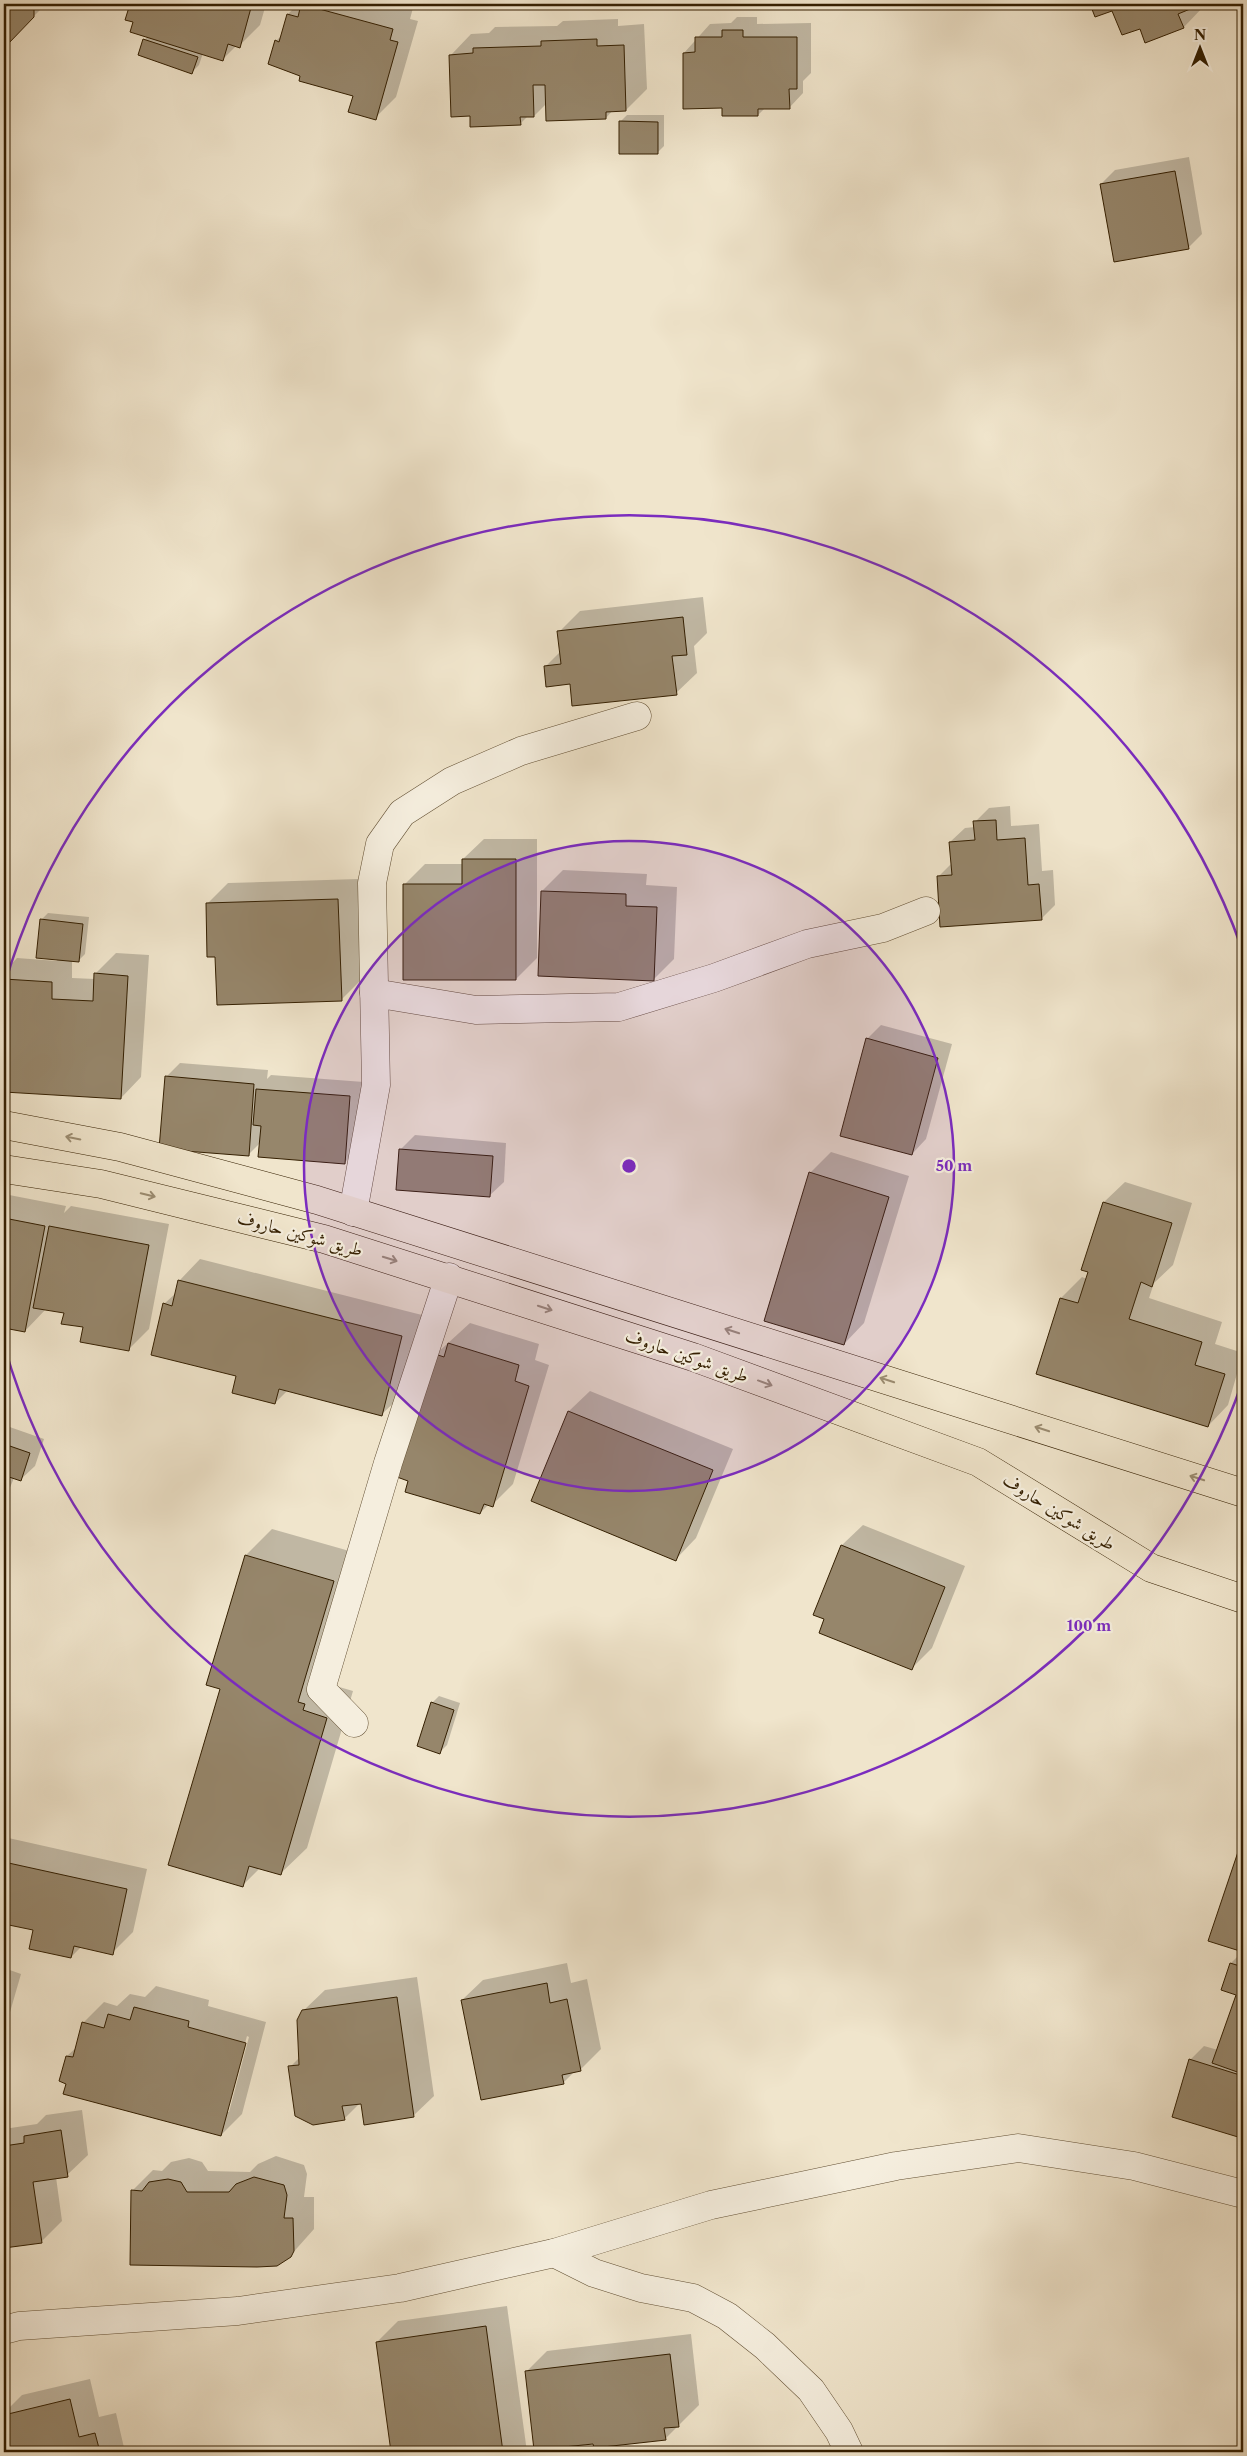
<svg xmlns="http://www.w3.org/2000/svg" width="1247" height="2456" viewBox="0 0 1247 2456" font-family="'Libre Caslon Text',Amiri,serif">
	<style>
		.shadow { fill: #0003; fill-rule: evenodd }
		.building { fill: #96866b; stroke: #341f01 }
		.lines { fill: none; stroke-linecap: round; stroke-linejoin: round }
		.minor-casing { stroke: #635034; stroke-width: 29 }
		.primary-casing { stroke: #341f01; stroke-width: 29 }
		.minor { stroke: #f5eede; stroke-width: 28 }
		.primary { stroke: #f0e5cc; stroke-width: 28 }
		.oneway { stroke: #9b8c71 }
		.ring { fill: none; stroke: #7b2cbf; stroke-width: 2.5 }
		.labels { text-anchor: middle; stroke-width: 4.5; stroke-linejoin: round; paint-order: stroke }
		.street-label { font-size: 18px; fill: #341f01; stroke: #f5eede }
		.centre { fill: #7b2cbf; stroke: #f5eede; stroke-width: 2.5 }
		.ring-label { font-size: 15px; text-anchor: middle; font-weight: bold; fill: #7b2cbf; stroke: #f5eede; stroke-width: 4.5; stroke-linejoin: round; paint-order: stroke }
	</style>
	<rect width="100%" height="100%" fill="#f0e5cc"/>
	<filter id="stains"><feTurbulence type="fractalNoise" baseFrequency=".004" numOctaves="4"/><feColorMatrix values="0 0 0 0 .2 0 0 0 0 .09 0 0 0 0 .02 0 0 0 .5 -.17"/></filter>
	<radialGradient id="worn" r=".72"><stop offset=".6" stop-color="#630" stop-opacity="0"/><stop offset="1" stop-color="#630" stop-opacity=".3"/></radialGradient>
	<g class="shadow">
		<path d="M4 4H46L7 43H4Z"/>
		<path d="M132 4H266L260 25 239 46 237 45 223 59 203 53 199 65 192 72 145 40 148 36 135 21 127 19Z"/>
		<path d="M298 4H397L413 8 410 19 418 21 396 97 375 118 354 95 301 75 276 41 282 35 288 14Z"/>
		<path d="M1092 4H1203L1204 6 1184 27H1140L1113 9 1096 16Z"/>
		<path d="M737 17H757V24L811 23V73L803 81V93L789 108H765L758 115 723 107 684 53 710 24 731 23Z"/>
		<path d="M618 19V26L644 24 647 89 626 110H613L606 118 547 103 534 116H528L520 124 471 115 451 55 471 34 489 33 495 27 557 26 563 21Z"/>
		<path d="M627 115H664V146L657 153 620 122Z"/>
		<path d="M1189 157 1202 234 1188 248 1101 184 1115 170Z"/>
		<path d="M703 597 707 633 694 646 697 673 676 693 571 683 545 667 561 651 559 632 580 611Z"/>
		<path d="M1010 806 1011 826 1039 824 1042 871 1053 870 1055 905 1041 919 938 877 952 863 950 842 965 828 975 827V822L989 808Z"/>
		<path d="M484 839H537V958L516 979 404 885 425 864H463V859Z"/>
		<path d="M563 870 647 874 646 885 677 887 674 959 654 979 542 891Z"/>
		<path d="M358 879 362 979 341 1000 217 956 207 904 228 883Z"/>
		<path d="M4 897H6L4 911Z"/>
		<path d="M48 913 89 917 85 954 78 961 72 960V978L95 979V974L116 953 149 955 141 1077 121 1098 4 1091V972L17 958 57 961 41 920Z"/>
		<path d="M881 1025 952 1044 926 1139 912 1154 867 1039Z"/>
		<path d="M180 1063 268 1070 267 1079 271 1075 364 1082 358 1149 344 1163 261 1142 248 1155 166 1077Z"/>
		<path d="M415 1135 506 1143 504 1182 489 1196 400 1150Z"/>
		<path d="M831 1152 909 1176 864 1323 844 1344 810 1173Z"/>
		<path d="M1125 1182 1192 1203 1173 1265 1154 1283 1149 1298 1222 1322 1215 1344 1243 1353 1228 1405 1208 1426 1061 1298 1082 1277 1087 1279 1104 1202Z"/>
		<path d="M4 1194 66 1206 64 1213 71 1206 169 1224 149 1329 128 1350 84 1326 65 1312 46 1309 25 1331 4 1327Z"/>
		<path d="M200 1259 422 1315 403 1394 382 1414 288 1390 275 1403 237 1375 164 1304 177 1292 180 1280Z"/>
		<path d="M470 1323 539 1344 535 1360 549 1365 513 1484 492 1505 489 1504 480 1513 436 1354Z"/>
		<path d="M590 1391 733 1449 696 1538 676 1559 532 1501 569 1411Z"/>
		<path d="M4 1425 44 1439 35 1466 20 1480 14 1478 9 1490 4 1496Z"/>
		<path d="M863 1525 965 1566 932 1648 911 1669 826 1618 842 1545Z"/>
		<path d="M272 1529 360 1554 329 1684 353 1691 307 1848 280 1874 260 1868 242 1886 221 1688 246 1555Z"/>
		<path d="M439 1696 460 1703 447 1745 440 1752 432 1703Z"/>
		<path d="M4 1837 147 1869 133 1932 112 1953 82 1946 71 1957 34 1929 4 1922Z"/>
		<path d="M1243 1841V1951L1210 1940Z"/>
		<path d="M1243 1951V2130L1238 2136 1190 2060 1204 2046 1218 2050 1237 1994 1223 1989 1231 1963Z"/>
		<path d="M567 1963 571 1983 587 1979 601 2049 580 2070 575 2071 563 2083 462 2000 483 1980Z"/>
		<path d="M4 1968 21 1974 4 2033Z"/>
		<path d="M417 1977 434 2096 413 2116 362 2101 344 2119 290 2067 300 2057 303 2011 325 1990Z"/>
		<path d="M156 1986 209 2000 208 2006 266 2022 242 2114 221 2135 68 2083 67 2056 78 2046 83 2023 104 2002 117 2006 130 1994 145 1997ZM247 2036 249 2037 229 2112H226Z"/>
		<path d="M82 2110 88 2155 67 2175 56 2177 62 2221 41 2242 4 2247V2129L37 2124 46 2115Z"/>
		<path d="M276 2156 304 2165 307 2174 304 2197H314V2229L290 2256 132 2191 153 2170 162 2171 171 2162 189 2158 202 2162 208 2171 250 2172 258 2164Z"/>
		<path d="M507 2306 527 2452H393L377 2342 398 2321Z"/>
		<path d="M691 2334 699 2405 665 2439 594 2442 526 2372 547 2351Z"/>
		<path d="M90 2379 99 2417 116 2413 125 2452H10L4 2428V2413L22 2395Z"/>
	</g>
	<g class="building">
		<path d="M4 4H34V17L8 44 4 45Z"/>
		<path d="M130 4H252L240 48 228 44 223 61 130 32 133 22 125 20Z"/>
		<path d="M301 4 393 29 390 40 398 42 376 120 348 112 353 96 299 81 300 76 268 64 275 40 279 42 287 14 298 17Z"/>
		<path d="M1090 4H1194L1195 7 1178 14 1184 28 1145 43 1140 29 1122 35 1112 11 1095 17Z"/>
		<path d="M722 30H743V37H797V89H789L790 109H758V116H722V108L683 109V53L695 52V37H722Z"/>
		<path d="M143 39 198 57 192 74 138 55Z"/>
		<path d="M597 39V46L624 45 626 111 606 112V119L546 121 545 85H533L534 117H520L521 125 470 127V116L451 117 449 55 473 53V48L541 46V41Z"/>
		<path d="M619 121 658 122V154H619Z"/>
		<path d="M1175 171 1189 249 1114 262 1100 184Z"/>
		<path d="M683 617 687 655 672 656 677 695 572 706 570 684 546 687 544 666 561 664 557 631Z"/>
		<path d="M996 820 997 840 1025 838 1028 885 1039 884 1042 920 940 927 937 876 952 875 949 842 975 840 973 821Z"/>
		<path d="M462 859H516V980H403V884H462Z"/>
		<path d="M541 891 626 894V906L657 907 654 981 538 976Z"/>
		<path d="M338 899 342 1001 217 1005 215 957H207L206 903Z"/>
		<path d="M40 919 83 924 79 962 36 958Z"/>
		<path d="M94 973 128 976 121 1099 4 1092V979L52 982V999L93 1001Z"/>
		<path d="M866 1038 938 1058 912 1155 840 1136Z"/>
		<path d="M165 1076 254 1084 249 1156 159 1149Z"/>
		<path d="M256 1089 350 1096 345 1164 258 1157 261 1126 253 1125Z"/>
		<path d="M399 1149 493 1156 490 1197 396 1190Z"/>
		<path d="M809 1172 889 1197 844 1345 764 1321Z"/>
		<path d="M1103 1202 1172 1223 1152 1287 1141 1282 1129 1319 1202 1342 1195 1365 1225 1374 1208 1427 1036 1374 1060 1298 1078 1303 1088 1272 1081 1270Z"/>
		<path d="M4 1218 45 1226 25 1332 4 1328Z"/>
		<path d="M49 1226 149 1245 129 1351 80 1342 83 1327 61 1324 64 1313 33 1308Z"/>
		<path d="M178 1280 402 1336 382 1416 279 1389 275 1404 232 1393 236 1376 151 1355 163 1303 172 1306Z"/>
		<path d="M448 1343 519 1365 515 1381 529 1386 493 1507 484 1504 480 1514 405 1492 408 1481 397 1477 435 1354 444 1357Z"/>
		<path d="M568 1411 713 1470 676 1561 531 1501Z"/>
		<path d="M4 1444 30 1453 21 1481 6 1476 4 1483Z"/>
		<path d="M841 1545 945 1587 912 1670 819 1633 824 1619 813 1615Z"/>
		<path d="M245 1555 334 1581 298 1702 305 1704 303 1710 327 1718 281 1875 249 1866 243 1887 168 1865 220 1689 206 1685Z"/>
		<path d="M431 1702 454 1710 440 1754 417 1746Z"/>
		<path d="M1243 1837V1952L1208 1941Z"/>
		<path d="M4 1862 127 1889 113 1955 74 1946 71 1958 29 1949 33 1930 4 1924Z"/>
		<path d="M1230 1963 1243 1967V2074L1212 2063 1236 1995 1221 1990Z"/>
		<path d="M547 1983 550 2003 567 1999 581 2071 562 2075 564 2084 481 2100 461 2000Z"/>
		<path d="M397 1997 414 2117 364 2125 361 2104 342 2106 345 2120 313 2125 295 2116 288 2066 299 2065 297 2020 302 2010Z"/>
		<path d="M134 2007 189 2021 188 2027 246 2043 221 2136 63 2094 66 2084 59 2081 66 2056 73 2057 82 2022 104 2028 108 2014 130 2020Z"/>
		<path d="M1189 2059 1243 2076V2127L1241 2126 1238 2137 1172 2117Z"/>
		<path d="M61 2130 68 2177 33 2182 42 2243 4 2248V2146L24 2143V2136Z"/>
		<path d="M254 2177 284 2185 287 2195 284 2218H293L294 2251 291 2257 277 2266 257 2267 130 2265 131 2190 142 2191 149 2182 168 2179 181 2182 187 2192H229L236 2184Z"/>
		<path d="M486 2326 503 2452H391L376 2342Z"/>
		<path d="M670 2354 679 2427 664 2428 666 2440 594 2448 593 2444 534 2450 525 2371Z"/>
		<path d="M70 2399 79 2437 95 2433 100 2452H8L4 2433V2415Z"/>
	</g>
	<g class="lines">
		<g class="minor-casing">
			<g id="minor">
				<path d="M374 993 476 1010 619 1007 714 978 807 944 883 928 926 911"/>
				<path d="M353 1212 376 1085 372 883 380 844 402 813 452 781 521 751 637 716"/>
				<path d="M354 1723 321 1689 388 1463 449 1277"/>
				<path d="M554 2253 594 2273 641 2288 693 2298 727 2316 765 2346 811 2390 839 2431 849 2452"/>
				<path d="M4 2330 19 2326 238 2311 400 2288 554 2253 711 2205 896 2166 1018 2148 1134 2166 1243 2194"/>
			</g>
		</g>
		<g class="primary-casing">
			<g id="primary">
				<path d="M4 1125 120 1147 317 1200 1243 1493"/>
				<path d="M4 1169 101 1184 324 1239 693 1357 978 1462 1151 1568 1243 1599"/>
			</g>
		</g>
		<use href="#minor" class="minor"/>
		<use href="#primary" class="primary"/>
	</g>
	<defs><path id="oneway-shaft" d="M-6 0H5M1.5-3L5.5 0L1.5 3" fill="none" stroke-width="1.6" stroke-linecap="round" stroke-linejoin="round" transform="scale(1.25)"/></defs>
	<g class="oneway">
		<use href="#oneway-shaft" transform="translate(73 1138) rotate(-169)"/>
		<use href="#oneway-shaft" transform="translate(148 1195) rotate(14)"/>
		<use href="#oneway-shaft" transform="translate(390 1259) rotate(17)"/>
		<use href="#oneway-shaft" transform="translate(545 1308) rotate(18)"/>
		<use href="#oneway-shaft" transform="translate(732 1331) rotate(-162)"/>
		<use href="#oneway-shaft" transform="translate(887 1380) rotate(-162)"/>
		<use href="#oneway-shaft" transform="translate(765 1383) rotate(20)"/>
		<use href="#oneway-shaft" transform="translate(1042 1429) rotate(-162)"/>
		<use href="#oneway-shaft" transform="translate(1197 1478) rotate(-162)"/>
	</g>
	<circle cx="629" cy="1166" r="325" fill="#7b2cbf" fill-opacity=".12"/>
	<g class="ring">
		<circle cx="629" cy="1166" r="325"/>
		<path d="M1242 1383A650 650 0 0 1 4 1345M4 987A650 650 0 0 1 1242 949"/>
	</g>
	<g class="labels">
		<g class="street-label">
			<text transform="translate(300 1234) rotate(15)" y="6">طريق شوكين حاروف</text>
			<text transform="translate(687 1356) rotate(19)" y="6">طريق شوكين حاروف</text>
			<text transform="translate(1059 1512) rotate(32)" y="6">طريق شوكين حاروف</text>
		</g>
	</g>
	<circle cx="629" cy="1166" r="8" class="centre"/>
	<g class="ring-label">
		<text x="954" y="1171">50 m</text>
		<text x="1089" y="1631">100 m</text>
	</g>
	<rect width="1247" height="2456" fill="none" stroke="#f0e5cc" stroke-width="20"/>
	<rect x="5" y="5" width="1237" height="2446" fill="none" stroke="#341f01" stroke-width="2.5"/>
	<rect x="10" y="10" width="1227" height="2436" fill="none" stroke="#341f01"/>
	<g transform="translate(1200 48)" stroke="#f5eede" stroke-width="4" paint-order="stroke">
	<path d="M0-4L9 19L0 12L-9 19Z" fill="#341f01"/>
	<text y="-8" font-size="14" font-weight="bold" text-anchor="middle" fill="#341f01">N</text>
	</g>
	<rect width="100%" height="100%" filter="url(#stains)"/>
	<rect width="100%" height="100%" fill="url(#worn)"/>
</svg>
